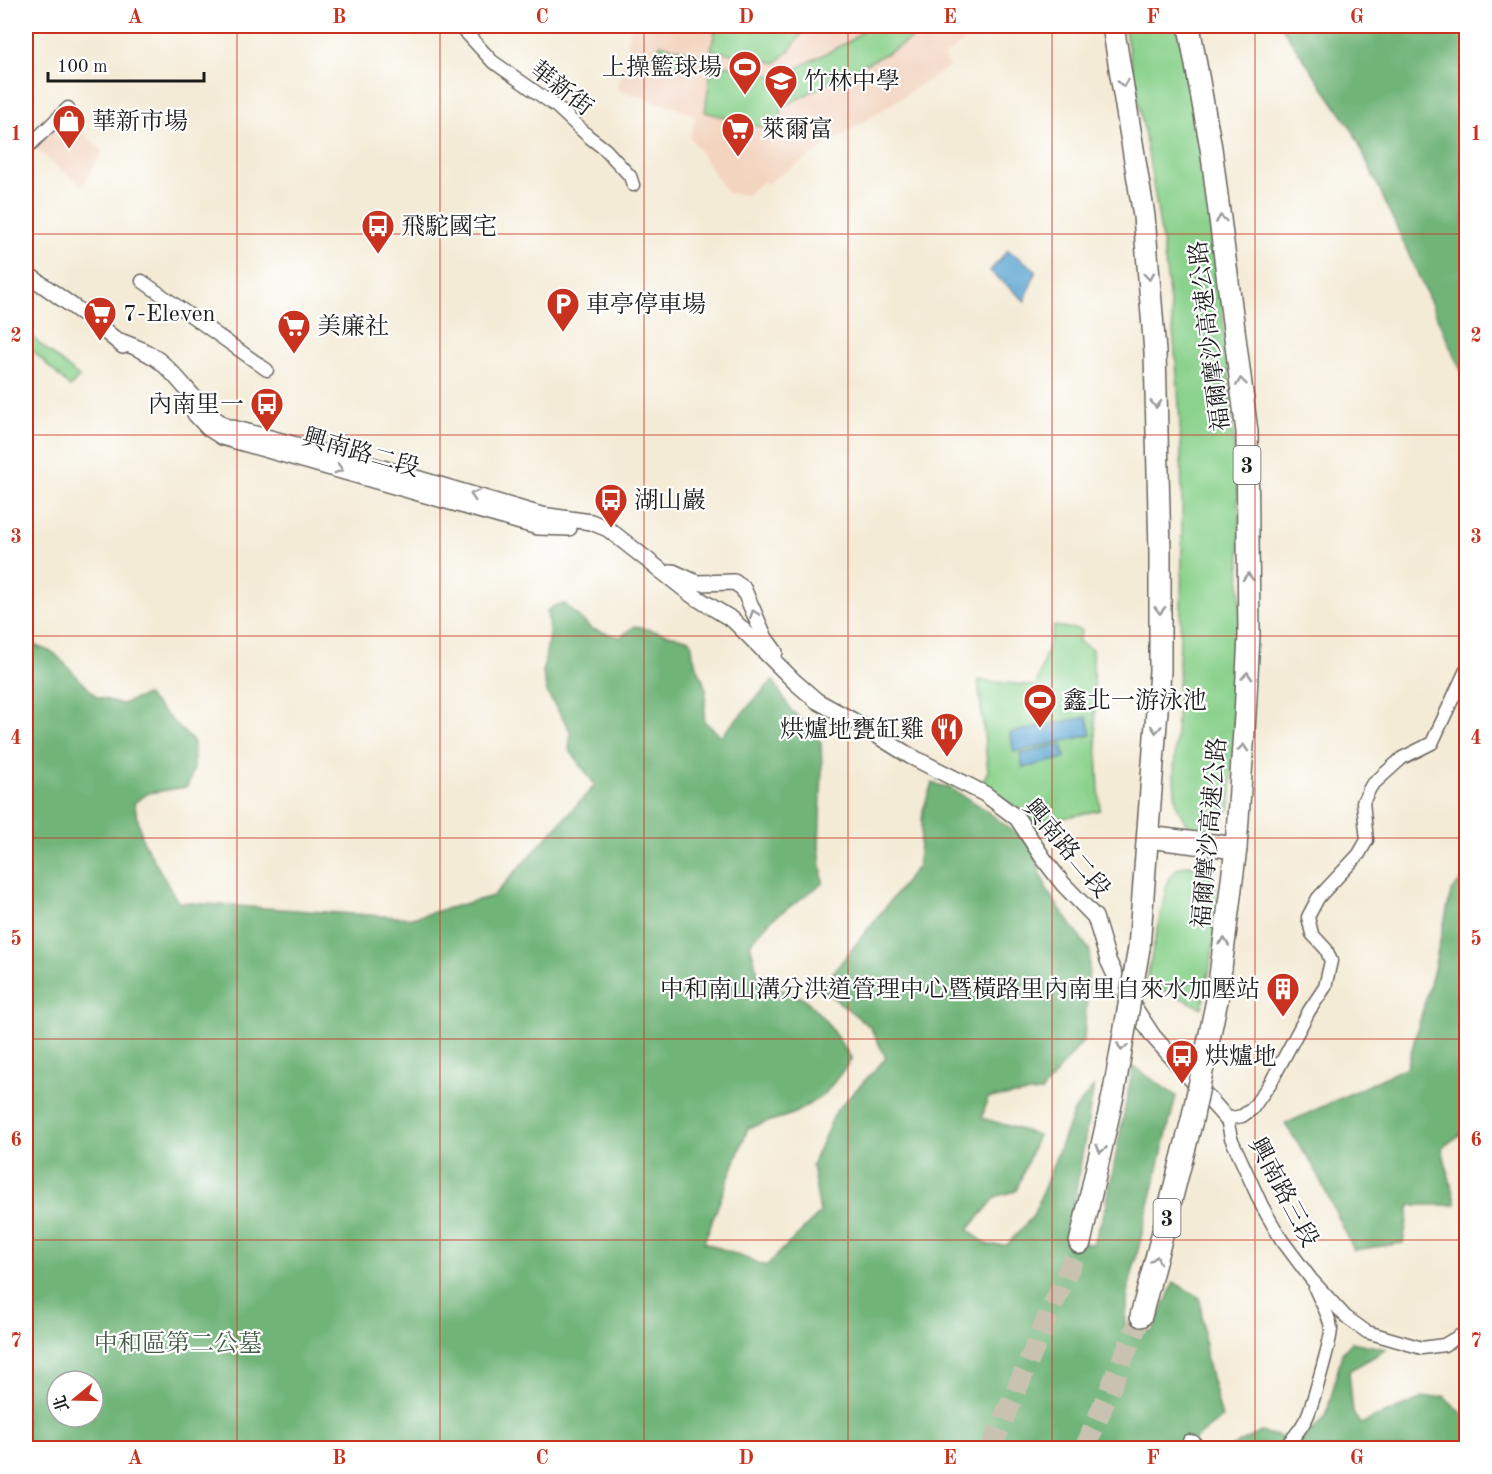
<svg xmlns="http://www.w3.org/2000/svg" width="1492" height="1474" viewBox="0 0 1492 1474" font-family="'Old Standard TT','Noto Serif TC',serif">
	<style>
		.built { fill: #f3d4bf }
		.green { fill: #8bd28d; stroke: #547754; stroke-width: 1.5 }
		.forest { fill: #70b478; stroke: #46684a; stroke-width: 1.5; fill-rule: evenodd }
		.water { fill: #5ba5d2; stroke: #3c6077; stroke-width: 1.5 }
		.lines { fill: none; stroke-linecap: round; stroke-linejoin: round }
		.motorway-tunnel { stroke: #c9c2b1; stroke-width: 21; stroke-dasharray: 21 10; stroke-linecap: butt }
		.minor-casing { stroke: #68645d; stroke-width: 15 }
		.tertiary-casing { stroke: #68645d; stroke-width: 18 }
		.motorway-casing { stroke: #68645d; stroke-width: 24 }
		.minor { stroke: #fff; stroke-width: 12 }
		.tertiary { stroke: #fff; stroke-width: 15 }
		.motorway { stroke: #fff; stroke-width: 21 }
		.motorway-bridge-casing { stroke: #68645d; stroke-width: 24; stroke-linecap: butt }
		.motorway-bridge { stroke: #fff; stroke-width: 21 }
		.oneway { stroke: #999 }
		.grid { fill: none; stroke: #c8321e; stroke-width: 1.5; stroke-opacity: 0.55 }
		.labels { text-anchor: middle; stroke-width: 4.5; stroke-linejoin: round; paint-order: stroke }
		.shield { fill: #fff; stroke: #606060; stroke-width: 1.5 }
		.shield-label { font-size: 22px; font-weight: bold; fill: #1c1c1c }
		.poi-label { font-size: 24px; fill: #1c1c1c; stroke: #fff; text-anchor: start }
		.street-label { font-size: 24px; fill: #1c1c1c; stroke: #fff }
		.park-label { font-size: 24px; fill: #435c44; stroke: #fff }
		.neatline { fill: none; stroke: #c8321e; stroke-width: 2 }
		.grid-label { font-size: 20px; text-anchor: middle; font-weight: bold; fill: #c8321e }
	</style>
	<rect width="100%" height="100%" fill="#fff"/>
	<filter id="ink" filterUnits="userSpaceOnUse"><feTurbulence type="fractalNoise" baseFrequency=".0167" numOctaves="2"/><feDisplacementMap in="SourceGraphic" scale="12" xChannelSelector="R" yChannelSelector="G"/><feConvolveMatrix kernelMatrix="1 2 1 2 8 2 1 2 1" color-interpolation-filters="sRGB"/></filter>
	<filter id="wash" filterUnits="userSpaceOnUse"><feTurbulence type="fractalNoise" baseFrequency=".008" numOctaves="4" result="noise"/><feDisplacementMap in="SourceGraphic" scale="24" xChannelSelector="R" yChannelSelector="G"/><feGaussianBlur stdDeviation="1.35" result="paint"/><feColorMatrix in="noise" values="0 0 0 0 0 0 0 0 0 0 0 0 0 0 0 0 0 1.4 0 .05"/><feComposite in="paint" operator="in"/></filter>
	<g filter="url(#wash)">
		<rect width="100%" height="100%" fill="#f4ebd6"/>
		<g class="built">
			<path d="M631 26H961L971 36 943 57 950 66 767 184 764 181 746 195 727 193 690 137 696 115 617 89Z"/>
			<path d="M68 117 103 152 82 186 33 147Z"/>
		</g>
		<g class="green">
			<path d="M716 26H782L805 29 789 51 776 63 711 50Z"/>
			<path d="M869 26H920L925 30 893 50 784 106 789 72 848 42Z"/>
			<path d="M1124 26H1178L1215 233 1230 385 1240 527V635L1230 808C1221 819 1212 834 1197 834 1175 813 1175 803 1174 774 1180 658 1185 541 1180 425 1174 290 1150 157 1124 26Z"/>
			<path d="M660 44 698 55 692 72 655 58Z"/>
			<path d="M712 62 786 79 779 132 705 112Z"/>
			<path d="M26 332 79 377 70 387 26 344Z"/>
			<path d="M1054 626 1082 630 1078 641 1092 650 1100 810 1033 825 1015 807 981 785 988 771 978 680 1036 686Z"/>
			<path d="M1187 865C1195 866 1203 865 1209 871 1228 889 1207 982 1202 1008L1146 982 1168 879 1177 869Z"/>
		</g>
		<g class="forest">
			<path d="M1281 26H1466V381L1353 131Z"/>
			<path d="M565 604 592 629 620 637 635 626 691 640 693 655 706 689 704 721 721 736 773 680 790 709 812 729 821 743 822 768 819 846 823 883 770 921 750 944 760 981 805 999 825 1020 852 1059 824 1095 793 1114 748 1128 704 1242 766 1266 820 1213 812 1165 836 1111 886 1058 870 1027 821 988 918 866 923 810 932 783 950 788 980 806 1030 844 1048 892 1090 951 1084 1040 1041 1092 988 1098 982 1118 1038 1135 1016 1191 997 1196 968 1230 988 1245H1007L1033 1216 1074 1111 1094 1086 1067 1242 1093 1244 1106 1207 1133 1066 1176 1096 1129 1286 1125 1328 1153 1331 1174 1282 1200 1298 1207 1362 1222 1418 1183 1448H26V642L54 653 97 697 122 704 146 695 194 742V768L187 787 149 793 134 803 143 841 178 902 412 918 493 896 595 785 569 749 571 732 547 693 543 673 549 633 547 611 556 605ZM57 1381H93V1417H57Z"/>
			<path d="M1466 874V1130L1442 1148 1456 1205H1410L1403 1243 1354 1250 1312 1164 1285 1124 1407 1067 1433 973 1451 892Z"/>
			<path d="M1352 1342 1387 1349 1349 1371 1353 1413 1360 1424 1423 1398 1444 1396 1466 1417V1448H1229L1261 1432 1300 1441 1326 1417 1342 1353Z"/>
		</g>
		<g class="water">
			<path d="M1008 250 1036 270 1025 301 990 271Z"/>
			<path d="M1087 717 1091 735 1014 752 1010 733Z"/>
			<path d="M1062 744 1065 758 1023 768 1020 754Z"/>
		</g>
	</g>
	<g filter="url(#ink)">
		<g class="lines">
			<g class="motorway-tunnel">
				<path d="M991 1448 1080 1243"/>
				<path d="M1085 1448 1141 1316"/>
			</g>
			<g class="minor-casing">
				<g id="minor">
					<path d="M460 26 492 61 557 107 588 136 606 150 630 176 633 185"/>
					<path d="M26 149 68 108"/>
					<path d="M142 281 267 370"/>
					<path d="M1466 670 1432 743 1402 758 1371 786 1363 802 1367 840 1359 854 1318 898 1308 917 1312 934 1326 949 1331 961 1325 987 1309 1011 1271 1082 1252 1109 1242 1116 1227 1119 1231 1138 1262 1206 1281 1239 1311 1279 1346 1317 1367 1332 1422 1348 1444 1345 1466 1332"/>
					<path d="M1188 1448 1189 1441 1194 1442 1200 1448"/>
					<path d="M1283 1448C1292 1440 1300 1430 1306 1419 1311 1410 1332 1337 1331 1328 1329 1314 1320 1301 1315 1288"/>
				</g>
			</g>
			<g class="tertiary-casing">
				<g id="tertiary">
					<path d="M26 273 92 320 123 346"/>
					<path d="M117 340C134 346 149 352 162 363 185 383 199 409 225 426L382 468 541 515 591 522 608 529 692 595 733 620 795 682 817 701 852 720 910 756 985 794 1017 818 1043 858 1063 884 1095 917 1108 960 1120 986 1153 1036 1227 1119"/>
					<path d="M195 414 208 428 222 437 538 527 569 528"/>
					<path d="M673 572 697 583 734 582 743 588 765 638 775 652"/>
				</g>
			</g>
			<g class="motorway-casing">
				<g id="motorway">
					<path d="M1113 26 1144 216 1155 352 1160 552V671L1139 948"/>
					<path d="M1189 26 1211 148 1247 432 1249 635 1245 716 1236 848 1217 1000"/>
					<path d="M1148 837 1236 848"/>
					<path d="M1080 1243 1114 1091"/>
					<path d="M1141 1316 1192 1120"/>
				</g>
			</g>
			<use href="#minor" class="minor"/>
			<use href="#tertiary" class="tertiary"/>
			<use href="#motorway" class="motorway"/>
			<g class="motorway-bridge-casing">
				<g id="motorway-bridge">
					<path d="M1114 1091 1139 948"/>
					<path d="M1192 1120 1217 1000"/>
				</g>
			</g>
			<use href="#motorway-bridge" class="motorway-bridge"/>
		</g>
		<defs><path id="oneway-chevron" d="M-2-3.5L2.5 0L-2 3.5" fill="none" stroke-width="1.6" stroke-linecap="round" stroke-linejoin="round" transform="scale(1.5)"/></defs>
		<g class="oneway">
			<use href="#oneway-chevron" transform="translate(1123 83) rotate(81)"/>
			<use href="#oneway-chevron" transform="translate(1221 219) rotate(-98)"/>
			<use href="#oneway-chevron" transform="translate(1149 276) rotate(85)"/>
			<use href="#oneway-chevron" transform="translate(1241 382) rotate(-97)"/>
			<use href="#oneway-chevron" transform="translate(1156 404) rotate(89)"/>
			<use href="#oneway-chevron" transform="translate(339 469) rotate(16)"/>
			<use href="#oneway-chevron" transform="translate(474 495) rotate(-163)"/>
			<use href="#oneway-chevron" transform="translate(1248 577) rotate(-91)"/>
			<use href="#oneway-chevron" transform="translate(1160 610) rotate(90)"/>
			<use href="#oneway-chevron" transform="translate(754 614) rotate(-111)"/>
			<use href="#oneway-chevron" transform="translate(1247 676) rotate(-87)"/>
			<use href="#oneway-chevron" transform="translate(1156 729) rotate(94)"/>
			<use href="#oneway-chevron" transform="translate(1243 748) rotate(-86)"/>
			<use href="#oneway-chevron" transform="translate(1224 942) rotate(-83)"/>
			<use href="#oneway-chevron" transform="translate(1122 1047) rotate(100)"/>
			<use href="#oneway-chevron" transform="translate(1101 1149) rotate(103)"/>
			<use href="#oneway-chevron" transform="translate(1156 1260) rotate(-75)"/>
		</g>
	</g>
	<path class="grid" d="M237 26V1448M440 26V1448M644 26V1448M848 26V1448M1052 26V1448M1255 26V1448M26 234H1466M26 435H1466M26 636H1466M26 838H1466M26 1039H1466M26 1240H1466"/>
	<defs>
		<g id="stadium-pin" transform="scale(1.725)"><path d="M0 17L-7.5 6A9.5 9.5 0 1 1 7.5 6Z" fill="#c8321e" stroke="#fff"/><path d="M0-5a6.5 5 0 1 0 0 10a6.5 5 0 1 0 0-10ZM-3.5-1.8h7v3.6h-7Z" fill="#fff"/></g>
		<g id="school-pin" transform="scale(1.725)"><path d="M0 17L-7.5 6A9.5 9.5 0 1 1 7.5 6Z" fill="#c8321e" stroke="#fff"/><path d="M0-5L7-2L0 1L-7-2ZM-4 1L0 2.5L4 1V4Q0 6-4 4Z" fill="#fff"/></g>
		<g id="shop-pin" transform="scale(1.725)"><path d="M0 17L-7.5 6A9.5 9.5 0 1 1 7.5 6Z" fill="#c8321e" stroke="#fff"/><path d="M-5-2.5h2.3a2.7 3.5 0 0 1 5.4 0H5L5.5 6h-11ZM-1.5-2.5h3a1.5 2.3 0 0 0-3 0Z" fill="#fff"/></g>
		<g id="supermarket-pin" transform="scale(1.725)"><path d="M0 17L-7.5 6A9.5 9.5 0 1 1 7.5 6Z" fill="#c8321e" stroke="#fff"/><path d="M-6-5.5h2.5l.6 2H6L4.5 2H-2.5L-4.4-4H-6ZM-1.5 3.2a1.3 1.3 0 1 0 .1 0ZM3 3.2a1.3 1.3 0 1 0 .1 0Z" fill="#fff"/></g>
		<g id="bus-pin" transform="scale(1.725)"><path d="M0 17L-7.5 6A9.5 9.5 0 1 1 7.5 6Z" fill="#c8321e" stroke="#fff"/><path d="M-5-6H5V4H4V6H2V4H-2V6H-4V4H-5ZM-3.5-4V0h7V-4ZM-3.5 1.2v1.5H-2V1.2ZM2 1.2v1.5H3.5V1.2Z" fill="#fff"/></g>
		<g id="parking-pin" transform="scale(1.725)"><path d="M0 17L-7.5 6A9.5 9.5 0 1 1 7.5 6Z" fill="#c8321e" stroke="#fff"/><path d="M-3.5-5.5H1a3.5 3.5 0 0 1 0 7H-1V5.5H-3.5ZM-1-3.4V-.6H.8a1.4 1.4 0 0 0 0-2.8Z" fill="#fff"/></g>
		<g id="restaurant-pin" transform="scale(1.725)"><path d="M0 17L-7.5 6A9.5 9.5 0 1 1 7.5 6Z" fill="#c8321e" stroke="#fff"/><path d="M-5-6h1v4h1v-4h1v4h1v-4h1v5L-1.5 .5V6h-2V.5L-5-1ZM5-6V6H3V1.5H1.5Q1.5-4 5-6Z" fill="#fff"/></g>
		<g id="building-pin" transform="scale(1.725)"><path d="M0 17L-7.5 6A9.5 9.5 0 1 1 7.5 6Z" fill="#c8321e" stroke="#fff"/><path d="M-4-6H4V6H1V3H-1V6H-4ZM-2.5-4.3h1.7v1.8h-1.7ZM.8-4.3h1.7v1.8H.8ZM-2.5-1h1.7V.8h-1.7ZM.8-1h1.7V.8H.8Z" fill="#fff"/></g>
	</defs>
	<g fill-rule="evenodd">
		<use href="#stadium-pin" x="745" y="67"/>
		<use href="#school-pin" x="781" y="81"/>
		<use href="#shop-pin" x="69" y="121"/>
		<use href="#supermarket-pin" x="738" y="129"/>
		<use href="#bus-pin" x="378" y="226"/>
		<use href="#parking-pin" x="563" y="304"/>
		<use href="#supermarket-pin" x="100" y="313"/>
		<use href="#supermarket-pin" x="294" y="326"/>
		<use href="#bus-pin" x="267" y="404"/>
		<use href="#bus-pin" x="611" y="500"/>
		<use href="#stadium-pin" x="1040" y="700"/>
		<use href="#restaurant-pin" x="947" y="729"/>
		<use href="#building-pin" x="1283" y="989"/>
		<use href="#bus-pin" x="1182" y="1056"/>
	</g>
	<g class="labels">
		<g class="shield">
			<rect x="1233.5" y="446" width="27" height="38" rx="4.5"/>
			<rect x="1153.5" y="1199" width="27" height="38" rx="4.5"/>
		</g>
		<g class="shield-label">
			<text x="1247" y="473">3</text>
			<text x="1167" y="1226">3</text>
		</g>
		<g class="poi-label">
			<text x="722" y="75" text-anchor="end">上操籃球場</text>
			<text x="804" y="89">竹林中學</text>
			<text x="92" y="129">華新市場</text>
			<text x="761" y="137">萊爾富</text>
			<text x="401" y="234">飛駝國宅</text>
			<text x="586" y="312">車亭停車場</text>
			<text x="123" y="321">7-Eleven</text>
			<text x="317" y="334">美廉社</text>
			<text x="244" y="412" text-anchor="end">內南里一</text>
			<text x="634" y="508">湖山巖</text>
			<text x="1063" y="708">鑫北一游泳池</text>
			<text x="924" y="737" text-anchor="end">烘爐地甕缸雞</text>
			<text x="1260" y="997" text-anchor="end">中和南山溝分洪道管理中心暨橫路里內南里自來水加壓站</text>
			<text x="1205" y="1064">烘爐地</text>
		</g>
		<g class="street-label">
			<text transform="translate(562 88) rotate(38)" y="8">華新街</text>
			<text transform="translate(1209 336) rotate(-97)" y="8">福爾摩沙高速公路</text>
			<text transform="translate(361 452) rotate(16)" y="8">興南路二段</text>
			<text transform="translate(1209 833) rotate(-85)" y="8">福爾摩沙高速公路</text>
			<text transform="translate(1067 848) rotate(50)" y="8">興南路二段</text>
			<text transform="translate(1284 1192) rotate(62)" y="8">興南路三段</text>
		</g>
		<g class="park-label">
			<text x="178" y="1351">中和區第二公墓</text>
		</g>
	</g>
	<rect width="1492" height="1474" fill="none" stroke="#fff" stroke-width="66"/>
	<g transform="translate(75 1399) rotate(251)"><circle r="28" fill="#ffffff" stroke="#a4a4a4" stroke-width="1.5"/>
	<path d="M0-4.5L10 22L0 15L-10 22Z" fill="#c8321e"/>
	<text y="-9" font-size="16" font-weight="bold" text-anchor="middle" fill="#1c1c1c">北</text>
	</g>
	<path d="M48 72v9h156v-9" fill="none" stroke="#1c1c1c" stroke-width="3"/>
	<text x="57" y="72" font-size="18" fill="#1c1c1c" stroke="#ffffff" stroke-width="4.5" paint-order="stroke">100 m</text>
	<rect x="33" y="33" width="1426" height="1408" class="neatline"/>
	<g class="grid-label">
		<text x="135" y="23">A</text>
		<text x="339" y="23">B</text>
		<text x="542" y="23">C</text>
		<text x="746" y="23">D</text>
		<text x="950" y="23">E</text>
		<text x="1153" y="23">F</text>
		<text x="1357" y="23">G</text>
		<text x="16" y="140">1</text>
		<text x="1476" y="140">1</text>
		<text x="16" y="342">2</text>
		<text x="1476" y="342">2</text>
		<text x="16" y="543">3</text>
		<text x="1476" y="543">3</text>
		<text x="16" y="744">4</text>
		<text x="1476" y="744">4</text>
		<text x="16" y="945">5</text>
		<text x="1476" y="945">5</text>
		<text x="16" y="1146">6</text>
		<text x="1476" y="1146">6</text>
		<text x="16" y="1347">7</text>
		<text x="1476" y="1347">7</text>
		<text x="135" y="1464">A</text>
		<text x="339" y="1464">B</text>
		<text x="542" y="1464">C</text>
		<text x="746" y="1464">D</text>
		<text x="950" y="1464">E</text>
		<text x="1153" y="1464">F</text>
		<text x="1357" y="1464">G</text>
	</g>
</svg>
